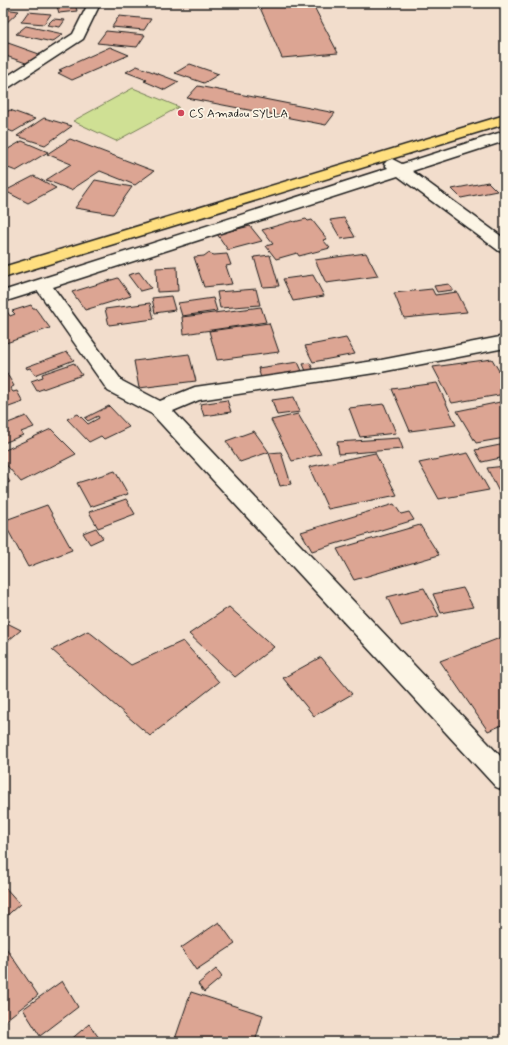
<svg xmlns="http://www.w3.org/2000/svg" width="508" height="1045" viewBox="0 0 508 1045" font-family="Mynerve,sans-serif">
	<style>
		.green { fill: #cfe094; stroke: #767e58 }
		.building { fill: #dca593; stroke: #1c1c1c }
		.lines { fill: none; stroke-linecap: round; stroke-linejoin: round }
		.minor-casing { stroke: #1c1c1c; stroke-width: 3 }
		.primary-casing { stroke: #1c1c1c; stroke-width: 3 }
		.minor { fill: #fcf5e5; fill-rule: evenodd }
		.primary { fill: #ffdf80; fill-rule: evenodd }
		.poi-dot { fill: #d1495b; stroke: #fcf5e5; stroke-width: 1.5 }
		.labels { text-anchor: middle; stroke-width: 3.5; stroke-linejoin: round; paint-order: stroke }
		.far-poi-label { font-size: 12px; fill: #1c1c1c; stroke: #fcf5e5; text-anchor: start }
	</style>
	<rect width="100%" height="100%" fill="#f2ddcc"/>
	<filter id="ink" filterUnits="userSpaceOnUse"><feTurbulence type="fractalNoise" baseFrequency=".025" numOctaves="2"/><feDisplacementMap in="SourceGraphic" scale="8" xChannelSelector="R" yChannelSelector="G"/><feConvolveMatrix kernelMatrix="1 2 1 2 8 2 1 2 1" color-interpolation-filters="sRGB"/></filter>
	<g filter="url(#ink)">
		<path class="green" d="M133 88 179 107 116 141 73 121Z"/>
		<g class="building">
			<path d="M56 3H75L77 11 59 13Z"/>
			<path d="M258 3H312L338 53 282 58Z"/>
			<path d="M3 9 19 11 3 26Z"/>
			<path d="M28 12 51 14 44 24 21 22Z"/>
			<path d="M119 16 151 19 144 30 112 27Z"/>
			<path d="M53 19 65 20 60 27 47 25Z"/>
			<path d="M26 26 63 34 52 42 16 34Z"/>
			<path d="M106 31 145 35 137 47 97 43Z"/>
			<path d="M8 43 42 55 26 63 3 55V46Z"/>
			<path d="M110 47 129 55 72 80 58 73 62 71 59 70Z"/>
			<path d="M190 64 219 74 204 83 175 73Z"/>
			<path d="M137 66 169 78 179 82 165 90 144 81 147 80 126 72Z"/>
			<path d="M198 86 335 113 326 125 187 98Z"/>
			<path d="M10 110 35 119 13 132 3 128V114Z"/>
			<path d="M44 118 72 126 45 145 17 136Z"/>
			<path d="M70 139 154 171 135 185 100 171 71 190 46 180 71 164 47 154Z"/>
			<path d="M22 141 48 152 16 171 3 166V152Z"/>
			<path d="M34 176 56 188 28 203 5 191Z"/>
			<path d="M95 180 132 187 113 214 75 208Z"/>
			<path d="M488 182 497 191 461 198 452 189Z"/>
			<path d="M344 218 355 237 341 239 330 220Z"/>
			<path d="M306 219 308 221 312 220 327 239 323 240 330 248 299 256 297 253 276 259 266 246 273 244 262 230 293 221 294 222Z"/>
			<path d="M250 226 262 241 228 250 217 234Z"/>
			<path d="M208 253 214 255 227 254 231 265 226 266 232 284 204 287 194 257 204 256Z"/>
			<path d="M366 253 378 276 326 283 315 260Z"/>
			<path d="M270 255 279 286 263 287 254 257Z"/>
			<path d="M177 267 178 291 157 292 156 268Z"/>
			<path d="M139 272 151 288 140 291 128 275Z"/>
			<path d="M313 275 324 296 293 301 283 279Z"/>
			<path d="M118 278 131 296 85 310 72 292Z"/>
			<path d="M449 284 453 290 437 292 434 286Z"/>
			<path d="M256 289 260 305 220 308 217 292Z"/>
			<path d="M432 289 435 295 457 292 467 312 404 318 394 293Z"/>
			<path d="M171 296 175 310 155 313 152 298Z"/>
			<path d="M213 298 217 311 182 316 178 303Z"/>
			<path d="M150 303 154 319 109 325 105 309Z"/>
			<path d="M31 305 33 308H35L50 328 3 344V311L6 310 10 316 15 314 12 311Z"/>
			<path d="M261 307 266 322 184 334 182 317Z"/>
			<path d="M269 323 279 352 217 360 209 331Z"/>
			<path d="M346 338 355 354 313 362 305 346Z"/>
			<path d="M67 352 74 360 35 375 30 368 27 369 26 367Z"/>
			<path d="M189 354 196 381 139 388 134 361Z"/>
			<path d="M492 359 505 381V394L452 403 433 367Z"/>
			<path d="M298 362 302 371 261 378 258 368Z"/>
			<path d="M74 363 82 375 37 391 31 381 43 377 42 374Z"/>
			<path d="M310 363 313 369 306 371 303 364Z"/>
			<path d="M3 367 14 386 10 388 13 392 17 391 23 402 3 409Z"/>
			<path d="M437 383 456 425 410 431 392 389Z"/>
			<path d="M294 397 300 412 277 415 272 400Z"/>
			<path d="M227 400 231 412 204 416 200 404Z"/>
			<path d="M505 401V438L476 443 457 411Z"/>
			<path d="M384 404 396 433 360 437 349 408Z"/>
			<path d="M109 406 129 427 104 439 101 436 89 442 67 419 78 414 88 424 99 418 98 416 88 421 85 418Z"/>
			<path d="M298 414 321 454 292 461 271 420Z"/>
			<path d="M26 416 34 427 21 432 23 435 4 443 3 425Z"/>
			<path d="M51 429 76 454 21 482 3 461V451Z"/>
			<path d="M254 431 269 452 240 462 226 441Z"/>
			<path d="M399 438 403 449 339 454 337 442Z"/>
			<path d="M505 444V457L482 462 475 450Z"/>
			<path d="M281 452 291 484 280 486 269 453Z"/>
			<path d="M375 453 397 495 328 509 309 467Z"/>
			<path d="M468 453 489 490 439 499 419 463Z"/>
			<path d="M505 466V504L487 468Z"/>
			<path d="M115 471 128 494 90 507 77 483Z"/>
			<path d="M3 472 10 482 3 485Z"/>
			<path d="M126 499 135 514 98 528 89 512Z"/>
			<path d="M394 504 401 514 409 512 414 520 312 551 301 532Z"/>
			<path d="M47 505 72 550 28 567 3 521Z"/>
			<path d="M420 525 439 555 354 580 337 549Z"/>
			<path d="M96 528 103 538 90 544 83 533Z"/>
			<path d="M424 588 439 616 401 626 387 597Z"/>
			<path d="M463 588 473 607 441 613 433 594Z"/>
			<path d="M229 607 274 647 235 677 189 634Z"/>
			<path d="M3 621 21 630 3 645Z"/>
			<path d="M88 631 131 665 183 641 219 682 150 736 52 650Z"/>
			<path d="M505 636V724L488 731 440 661Z"/>
			<path d="M321 657 352 694 314 716 283 678Z"/>
			<path d="M3 885 20 904 3 919Z"/>
			<path d="M219 922 235 944 196 970 181 948Z"/>
			<path d="M4 945 38 995 3 1022V946Z"/>
			<path d="M216 969 222 977 204 992 198 984Z"/>
			<path d="M62 981 78 1007 40 1036 23 1009Z"/>
			<path d="M191 992 263 1015 255 1042H174Z"/>
			<path d="M89 1024 102 1042H68Z"/>
		</g>
		<g class="lines">
			<g class="minor-casing">
				<g id="minor">
					<path d="M87 3H99V6L83 39 8 88 3 89V79L73 34 87 6Z"/>
					<path d="M505 131V141L412 171 505 239V252L499 251 398 176 53 287 122 381 160 401 195 387 381 360 505 336V348L381 372 199 400 173 411 505 761V791L496 787 152 414 108 391 38 291 3 302V291L388 168 384 164 387 161 392 159 402 164Z"/>
				</g>
			</g>
			<g class="primary-casing">
				<path id="primary" d="M505 115V124L3 278V267Z"/>
			</g>
			<use href="#minor" class="minor"/>
			<use href="#primary" class="primary"/>
		</g>
	</g>
	<circle class="poi-dot" cx="181" cy="113" r="4"/>
	<g class="labels">
		<g class="far-poi-label">
			<text x="189" y="117">CS Amadou SYLLA</text>
		</g>
	</g>
	<rect width="508" height="1045" fill="none" stroke="#fcf5e5" stroke-width="16"/>
	<rect x="8" y="8" width="492" height="1029" fill="none" stroke="#1c1c1c" stroke-width="1.5" filter="url(#ink)"/>
</svg>
